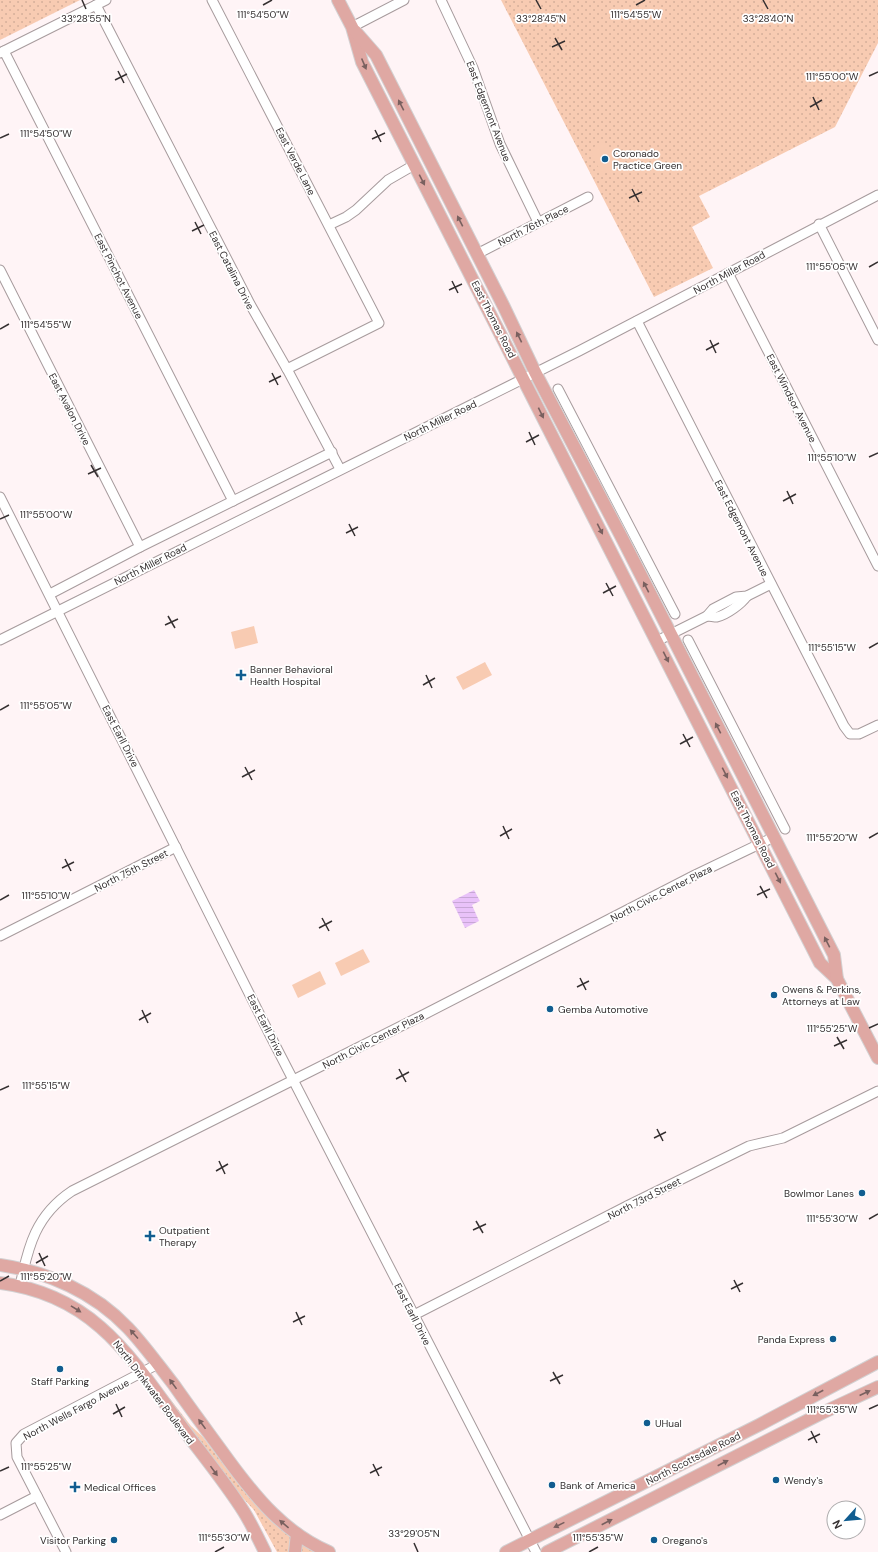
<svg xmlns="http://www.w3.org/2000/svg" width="878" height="1552" viewBox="0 0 878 1552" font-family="'DM Sans',sans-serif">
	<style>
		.green { fill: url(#green-dots) }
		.pitch { fill: #f8cbb2 }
		.water { fill: url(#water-rules) }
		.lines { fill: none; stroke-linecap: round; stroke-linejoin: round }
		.minor-casing { stroke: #a79b9d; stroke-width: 11 }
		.major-casing { stroke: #d3d1d2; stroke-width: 14 }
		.minor { stroke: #fff; stroke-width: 9 }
		.major { stroke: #dfa8a3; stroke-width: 12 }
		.oneway { fill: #79605f }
		.ticks { fill: none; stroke: #353031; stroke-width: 1.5 }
		.poi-dot { fill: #115d90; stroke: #fff; stroke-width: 1.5 }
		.labels { text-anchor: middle; stroke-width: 3.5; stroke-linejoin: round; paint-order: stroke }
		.street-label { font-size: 10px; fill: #353031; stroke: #fff }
		.poi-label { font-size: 10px; fill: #353031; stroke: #fff; text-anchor: start }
		.ticks-label { font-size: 10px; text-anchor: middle; fill: #353031; stroke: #fff; stroke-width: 3.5; stroke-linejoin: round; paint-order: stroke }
	</style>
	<defs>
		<pattern id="green-dots" width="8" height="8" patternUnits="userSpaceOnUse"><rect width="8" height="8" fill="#f8cbb2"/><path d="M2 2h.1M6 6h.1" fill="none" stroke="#d5af9a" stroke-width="1.8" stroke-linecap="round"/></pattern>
		<pattern id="water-rules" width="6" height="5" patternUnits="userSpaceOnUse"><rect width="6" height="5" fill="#e9c2f9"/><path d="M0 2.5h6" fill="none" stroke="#c8a7d6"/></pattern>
	</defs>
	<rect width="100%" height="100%" fill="#fff4f6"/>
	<g class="green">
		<path d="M0 0H80L0 40Z"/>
		<path d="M501 0H878V43L835 127 699 196 710 217 692 227 713 268 654 297Z"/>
		<path d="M160 1386 191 1426 202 1436C235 1479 265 1527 315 1552H277L254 1510 227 1481 162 1391Z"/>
	</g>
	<g class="pitch">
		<path d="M602 142C612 145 619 161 614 170L605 172 601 171 597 165 591 151 594 147Z"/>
		<path d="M254 626 258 643 235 649 231 632Z"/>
		<path d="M485 662 492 675 463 690 456 677Z"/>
		<path d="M363 949 370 962 341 976 335 963Z"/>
		<path d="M320 971 326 984 298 998 292 985Z"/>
	</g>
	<path class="water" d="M474 890 480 901 472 905 479 921 465 928 452 901Z"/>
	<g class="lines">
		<g class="minor-casing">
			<g id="minor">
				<path d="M212 0 379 323 287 369"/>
				<path d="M441 0 473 68 500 144 538 222"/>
				<path d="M96 5 250 304 287 369 340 469"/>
				<path d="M352 27 404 0"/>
				<path d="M4 51 233 501"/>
				<path d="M0 53 106 0"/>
				<path d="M819 224 878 340"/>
				<path d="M329 225 346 217 356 210 388 180 414 165"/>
				<path d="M477 254 588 197"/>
				<path d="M0 270 140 547"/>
				<path d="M728 273 878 566"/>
				<path d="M637 321 844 726 850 734H859L878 725"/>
				<path d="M558 389 675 614"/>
				<path d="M0 497 270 1035 536 1552"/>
				<path d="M50 594 140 547 332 452"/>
				<path d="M707 616C710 616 714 617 717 617 728 614 741 604 747 596"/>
				<path d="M0 640 579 351 878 195"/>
				<path d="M688 640 785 829"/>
				<path d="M657 641 707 616 713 609 736 597 747 596 771 584"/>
				<path d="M0 936 176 847"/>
				<path d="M20 1286C28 1246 36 1215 72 1191L425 1014 695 875 774 837"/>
				<path d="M414 1315 629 1205 749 1146 783 1138 878 1091"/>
				<path d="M0 1515 37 1496"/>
				<path d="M66 1552 17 1457 16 1443 24 1434 158 1364"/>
			</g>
		</g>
		<g class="major-casing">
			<g id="major">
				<path d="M338 0 352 27 362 62 820 963 837 979 878 1058"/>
				<path d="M355 31 376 55 504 307 535 372 622 538 834 955 837 979"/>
				<path d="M0 1265C48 1272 94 1292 128 1328 145 1346 159 1366 174 1385 192 1411 211 1436 229 1461 257 1499 285 1533 329 1552"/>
				<path d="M0 1283C97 1295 134 1362 187 1434 206 1459 227 1485 244 1512 252 1525 258 1538 265 1552"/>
				<path d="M295 1552 297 1534"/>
				<path d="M506 1552 759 1425 878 1362"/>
				<path d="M547 1552 822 1413 878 1387"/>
			</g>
		</g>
		<use href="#minor" class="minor"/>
		<use href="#major" class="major"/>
	</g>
	<defs><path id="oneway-solid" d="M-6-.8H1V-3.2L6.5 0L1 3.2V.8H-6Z"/></defs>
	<g class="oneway">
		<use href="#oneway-solid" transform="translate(364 64) rotate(67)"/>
		<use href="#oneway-solid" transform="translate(401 105) rotate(-117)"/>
		<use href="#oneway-solid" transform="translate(422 180) rotate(63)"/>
		<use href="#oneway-solid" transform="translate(460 221) rotate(-117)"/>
		<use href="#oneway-solid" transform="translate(519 337) rotate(-116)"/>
		<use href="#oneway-solid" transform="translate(541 413) rotate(64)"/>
		<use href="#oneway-solid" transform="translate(600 529) rotate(63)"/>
		<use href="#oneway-solid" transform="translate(646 587) rotate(-117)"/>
		<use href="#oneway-solid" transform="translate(666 657) rotate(63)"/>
		<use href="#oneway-solid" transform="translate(718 728) rotate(-117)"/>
		<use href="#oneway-solid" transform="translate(725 773) rotate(63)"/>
		<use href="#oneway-solid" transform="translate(778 878) rotate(63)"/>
		<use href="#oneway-solid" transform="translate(827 942) rotate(-117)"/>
		<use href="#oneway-solid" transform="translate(76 1309) rotate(32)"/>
		<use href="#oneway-solid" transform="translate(134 1334) rotate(-132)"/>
		<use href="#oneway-solid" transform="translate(173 1384) rotate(-126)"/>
		<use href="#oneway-solid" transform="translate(818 1393) rotate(152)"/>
		<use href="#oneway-solid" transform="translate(865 1393) rotate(-25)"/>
		<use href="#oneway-solid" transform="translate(202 1424) rotate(-126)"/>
		<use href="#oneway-solid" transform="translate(723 1463) rotate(-27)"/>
		<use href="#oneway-solid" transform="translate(214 1471) rotate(54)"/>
		<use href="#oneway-solid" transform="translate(607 1522) rotate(-27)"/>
		<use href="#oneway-solid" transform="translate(284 1524) rotate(-140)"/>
		<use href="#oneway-solid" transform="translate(559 1525) rotate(154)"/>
	</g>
	<path class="ticks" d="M82 0 86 9M536 0 541 9M763 0 768 9M263 5 272 0M636 5 645 0M555 38 562 50M552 47 565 41M118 71 124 83M869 76 878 72M115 80 127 74M813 97 819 110M810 107 822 100M375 130 381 142M0 138 9 134M372 139 385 133M632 189 639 202M629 198 642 192M195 222 201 234M192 231 204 225M869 267 878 262M452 281 458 293M449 290 462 284M0 329 9 324M710 340 716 353M706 350 719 343M272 373 278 385M269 382 281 376M529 432 535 445M526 442 539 435M869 457 878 453M91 465 98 477M88 474 101 468M787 491 793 504M783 501 796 494M0 519 9 515M349 524 355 536M346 533 358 527M606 583 613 596M603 593 616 586M168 616 175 628M165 625 178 619M869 648 878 643M426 675 432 688M423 685 435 678M0 710 9 705M683 734 690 747M680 744 693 737M245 767 252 780M242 777 255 770M503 826 509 839M500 836 512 829M869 838 878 833M65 859 71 871M62 868 74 862M760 886 767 898M757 895 770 889M0 900 9 895M322 918 329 931M319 928 332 921M580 978 586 990M577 987 589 981M142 1010 148 1023M139 1020 151 1013M869 1028 878 1024M837 1037 844 1049M834 1046 847 1040M399 1069 406 1082M396 1079 409 1072M0 1090 9 1086M657 1129 663 1141M654 1138 666 1132M219 1161 225 1174M216 1171 228 1164M869 1219 878 1214M476 1221 483 1233M473 1230 486 1224M39 1253 45 1266M36 1263 48 1256M734 1280 740 1292M0 1281 9 1276M731 1289 743 1283M296 1312 302 1325M293 1322 305 1316M553 1372 560 1384M550 1381 563 1375M116 1404 122 1417M869 1409 878 1405M113 1414 125 1407M811 1431 817 1443M808 1440 820 1434M373 1464 379 1476M0 1471 9 1467M370 1473 382 1467M414 1543 418 1552M215 1552 224 1547M589 1552 598 1547"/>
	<g class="poi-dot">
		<circle cx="605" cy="159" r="4"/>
		<path d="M239 669h4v4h4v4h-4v4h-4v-4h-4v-4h4z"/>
		<circle cx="774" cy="995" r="4"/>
		<circle cx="550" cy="1009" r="4"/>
		<circle cx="862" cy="1193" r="4"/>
		<path d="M148 1230h4v4h4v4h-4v4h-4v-4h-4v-4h4z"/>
		<circle cx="833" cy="1339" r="4"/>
		<circle cx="60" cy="1369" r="4"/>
		<circle cx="647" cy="1423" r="4"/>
		<circle cx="776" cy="1480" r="4"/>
		<circle cx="552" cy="1485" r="4"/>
		<path d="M73 1481h4v4h4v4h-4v4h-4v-4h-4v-4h4z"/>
		<circle cx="114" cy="1540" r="4"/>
		<circle cx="654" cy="1540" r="4"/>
	</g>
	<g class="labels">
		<g class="street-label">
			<text transform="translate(489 111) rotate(69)" y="4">East Edgemont Avenue</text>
			<text transform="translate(296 161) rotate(63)" y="4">East Verde Lane</text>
			<text transform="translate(533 225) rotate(-27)" y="4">North 76th Place</text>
			<text transform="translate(232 270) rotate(63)" y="4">East Catalina Drive</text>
			<text transform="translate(729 272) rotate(-28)" y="4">North Miller Road</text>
			<text transform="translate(119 276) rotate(63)" y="4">East Pinchot Avenue</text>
			<text transform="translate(494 319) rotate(63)" y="4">East Thomas Road</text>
			<text transform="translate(792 398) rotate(63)" y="4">East Windsor Avenue</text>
			<text transform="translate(70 409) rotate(63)" y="4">East Avalon Drive</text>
			<text transform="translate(440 420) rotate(-26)" y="4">North Miller Road</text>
			<text transform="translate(742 528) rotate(63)" y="4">East Edgemont Avenue</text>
			<text transform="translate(150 564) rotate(-27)" y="4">North Miller Road</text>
			<text transform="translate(121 736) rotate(63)" y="4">East Earll Drive</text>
			<text transform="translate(753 829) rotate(63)" y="4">East Thomas Road</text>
			<text transform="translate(131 870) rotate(-27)" y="4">North 75th Street</text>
			<text transform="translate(661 893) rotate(-27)" y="4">North Civic Center Plaza</text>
			<text transform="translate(266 1025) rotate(63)" y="4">East Earll Drive</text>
			<text transform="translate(373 1040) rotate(-27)" y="4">North Civic Center Plaza</text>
			<text transform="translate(644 1198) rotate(-27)" y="4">North 73rd Street</text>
			<text transform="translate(413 1314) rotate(63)" y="4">East Earll Drive</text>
			<text transform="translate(154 1392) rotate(53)" y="4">North Drinkwater Boulevard</text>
			<text transform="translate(76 1409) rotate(-28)" y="4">North Wells Fargo Avenue</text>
			<text transform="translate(693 1458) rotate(-27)" y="4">North Scottsdale Road</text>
		</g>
		<g class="poi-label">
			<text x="613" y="157">Coronado<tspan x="613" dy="12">Practice Green</tspan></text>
			<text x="250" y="673">Banner Behavioral<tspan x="250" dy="12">Health Hospital</tspan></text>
			<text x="782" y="993">Owens &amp; Perkins,<tspan x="782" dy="12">Attorneys at Law</tspan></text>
			<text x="558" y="1013">Gemba Automotive</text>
			<text x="854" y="1197" text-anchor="end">Bowlmor Lanes</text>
			<text x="159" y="1234">Outpatient<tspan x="159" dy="12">Therapy</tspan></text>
			<text x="825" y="1343" text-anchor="end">Panda Express</text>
			<text x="60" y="1385" text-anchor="middle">Staff Parking</text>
			<text x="655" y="1427">UHual</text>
			<text x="784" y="1484">Wendy's</text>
			<text x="560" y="1489">Bank of America</text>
			<text x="84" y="1491">Medical Offices</text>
			<text x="106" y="1544" text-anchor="end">Visitor Parking</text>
			<text x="662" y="1544">Oregano's</text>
		</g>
	</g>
	<g class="ticks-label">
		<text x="263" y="18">111°54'50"W</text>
		<text x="636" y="18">111°54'55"W</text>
		<text x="86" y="22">33°28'55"N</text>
		<text x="541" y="22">33°28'45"N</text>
		<text x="768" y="22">33°28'40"N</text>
		<text x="832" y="80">111°55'00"W</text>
		<text x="46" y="137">111°54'50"W</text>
		<text x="832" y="270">111°55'05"W</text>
		<text x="46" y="328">111°54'55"W</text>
		<text x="832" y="461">111°55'10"W</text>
		<text x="46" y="518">111°55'00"W</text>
		<text x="832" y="651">111°55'15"W</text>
		<text x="46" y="709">111°55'05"W</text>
		<text x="832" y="841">111°55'20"W</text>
		<text x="46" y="899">111°55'10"W</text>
		<text x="832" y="1032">111°55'25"W</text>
		<text x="46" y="1089">111°55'15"W</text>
		<text x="832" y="1222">111°55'30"W</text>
		<text x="46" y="1280">111°55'20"W</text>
		<text x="832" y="1413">111°55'35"W</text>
		<text x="46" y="1470">111°55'25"W</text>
		<text x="414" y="1537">33°29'05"N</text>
		<text x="224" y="1541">111°55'30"W</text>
		<text x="598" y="1541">111°55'35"W</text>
	</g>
	<g transform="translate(846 1520) rotate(243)"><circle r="19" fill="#ffffff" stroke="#aeacad"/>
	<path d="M0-3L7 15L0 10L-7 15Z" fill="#115d90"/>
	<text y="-6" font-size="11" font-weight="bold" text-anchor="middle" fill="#353031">N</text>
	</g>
</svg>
